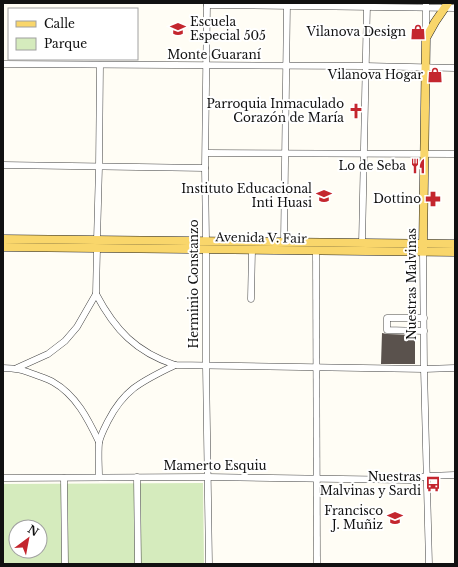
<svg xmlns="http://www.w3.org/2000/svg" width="458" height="567" viewBox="0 0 458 567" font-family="'Libre Baskerville',serif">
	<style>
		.green { fill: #d5ebbd; fill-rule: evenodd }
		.building { fill: #5a524d }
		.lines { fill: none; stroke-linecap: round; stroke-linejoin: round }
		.minor-casing { stroke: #444; stroke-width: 7 }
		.major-casing { stroke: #222; stroke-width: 9 }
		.minor { stroke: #fff; stroke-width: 6 }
		.major { stroke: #f9d66b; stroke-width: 8 }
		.labels { text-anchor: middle; stroke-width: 4; stroke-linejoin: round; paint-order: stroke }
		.poi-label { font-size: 12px; fill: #111; stroke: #fff; text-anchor: end }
		.street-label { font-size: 12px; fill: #111; stroke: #fff }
	</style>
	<rect width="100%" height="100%" fill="#fffdf5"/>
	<path class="green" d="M203 483 204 564H3V484ZM16 527H40V551H16Z"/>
	<path class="building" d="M382 333 387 334 415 335V364H381Z"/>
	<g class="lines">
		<g class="minor-casing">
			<g id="minor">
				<path d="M207 5 455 8"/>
				<path d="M426 37V3"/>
				<path d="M3 64 365 66 455 68"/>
				<path d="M206 153 455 154"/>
				<path d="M3 165 205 168"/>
				<path d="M97 240 99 167 100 65"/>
				<path d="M206 241 205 168 207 3"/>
				<path d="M284 242 287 3"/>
				<path d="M362 243 367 5"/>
				<path d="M206 249V366L209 564"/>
				<path d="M316 250 317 564"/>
				<path d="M423 252 424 369 429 564"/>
				<path d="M96 294C115 330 136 352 175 365L424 369 455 368"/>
				<path d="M251 299 252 250"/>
				<path d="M424 318H387V330L424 331"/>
				<path d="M3 368C16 368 23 370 36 375 41 377 48 379 53 382 76 395 88 419 99 442"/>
				<path d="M17 368 48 354 65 341 77 327 96 294 97 248"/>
				<path d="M99 477C99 466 98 454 99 443 100 436 105 427 108 421 125 388 143 381 175 365"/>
				<path d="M137 477 138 564"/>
				<path d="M3 478 207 477 411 480 427 476 455 475"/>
				<path d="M64 478 65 564"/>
			</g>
		</g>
		<g class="major-casing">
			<g id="major">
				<path d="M3 239 455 244"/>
				<path d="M3 247 455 252"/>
				<path d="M423 248 426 38 435 22 448 3"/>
			</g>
		</g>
		<use href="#minor" class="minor"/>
		<use href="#major" class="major"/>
	</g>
	<defs>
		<g id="school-bare" transform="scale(1.2)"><path d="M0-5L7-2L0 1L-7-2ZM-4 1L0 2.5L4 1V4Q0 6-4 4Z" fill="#c4262e" stroke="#fff" stroke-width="2.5" paint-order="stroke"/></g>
		<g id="shop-bare" transform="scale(1.2)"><path d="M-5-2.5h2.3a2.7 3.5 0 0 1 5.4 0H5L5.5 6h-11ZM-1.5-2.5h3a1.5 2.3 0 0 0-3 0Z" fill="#c4262e" stroke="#fff" stroke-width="2.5" paint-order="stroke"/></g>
		<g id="church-bare" transform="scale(1.2)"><path d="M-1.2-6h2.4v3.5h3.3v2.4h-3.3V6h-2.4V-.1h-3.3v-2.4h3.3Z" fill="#c4262e" stroke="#fff" stroke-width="2.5" paint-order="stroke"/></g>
		<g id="restaurant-bare" transform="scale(1.2)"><path d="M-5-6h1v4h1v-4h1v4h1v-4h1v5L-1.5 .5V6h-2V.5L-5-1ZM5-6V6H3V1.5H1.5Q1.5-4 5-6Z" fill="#c4262e" stroke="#fff" stroke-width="2.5" paint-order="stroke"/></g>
		<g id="pharmacy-bare" transform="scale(1.2)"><path d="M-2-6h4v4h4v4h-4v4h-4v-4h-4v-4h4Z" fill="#c4262e" stroke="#fff" stroke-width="2.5" paint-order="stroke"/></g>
		<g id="bus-bare" transform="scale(1.2)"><path d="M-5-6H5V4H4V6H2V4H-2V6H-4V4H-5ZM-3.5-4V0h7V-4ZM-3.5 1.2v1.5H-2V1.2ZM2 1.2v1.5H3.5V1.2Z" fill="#c4262e" stroke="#fff" stroke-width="2.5" paint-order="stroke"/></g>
	</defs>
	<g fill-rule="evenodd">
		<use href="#school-bare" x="178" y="29"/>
		<use href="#shop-bare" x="418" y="32"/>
		<use href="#shop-bare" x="435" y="75"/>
		<use href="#church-bare" x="356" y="111"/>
		<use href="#restaurant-bare" x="418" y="166"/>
		<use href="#school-bare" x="324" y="196"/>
		<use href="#pharmacy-bare" x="433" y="199"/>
		<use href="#bus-bare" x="433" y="484"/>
		<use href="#school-bare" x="395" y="518"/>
	</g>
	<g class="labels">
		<g class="poi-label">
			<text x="190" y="26" text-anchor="start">Escuela<tspan x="190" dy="14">Especial 505</tspan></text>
			<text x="406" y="36">Vilanova Design</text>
			<text x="423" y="79">Vilanova Hogar</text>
			<text x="344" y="108">Parroquia Inmaculado<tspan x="344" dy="14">Corazón de María</tspan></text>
			<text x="406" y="170">Lo de Seba</text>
			<text x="312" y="193">Instituto Educacional<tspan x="312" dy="14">Inti Huasi</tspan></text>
			<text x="421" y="203">Dottino</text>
			<text x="421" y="481">Nuestras<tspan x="421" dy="14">Malvinas y Sardi</tspan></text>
			<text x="383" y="515">Francisco<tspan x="383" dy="14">J. Muñiz</tspan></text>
		</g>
		<g class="street-label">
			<text x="214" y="59">Monte Guaraní</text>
			<text transform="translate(261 238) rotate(1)" y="4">Avenida V. Fair</text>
			<text transform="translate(194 284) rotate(-90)" y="4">Herminio Constanzo</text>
			<text transform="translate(412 284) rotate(-90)" y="4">Nuestras Malvinas</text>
			<text x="215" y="470">Mamerto Esquiu</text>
		</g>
	</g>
	<rect width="458" height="567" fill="none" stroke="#111111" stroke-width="8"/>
	<rect x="8" y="8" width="130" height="52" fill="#ffffff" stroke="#a0a0a0"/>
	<rect x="16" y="21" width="20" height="6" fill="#f9d66b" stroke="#a0a0a0"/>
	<text x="44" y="28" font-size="12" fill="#111111">Calle</text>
	<rect x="16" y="38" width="20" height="12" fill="#d5ebbd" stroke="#a0a0a0"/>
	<text x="44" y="48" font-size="12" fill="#111111">Parque</text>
	<g transform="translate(28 539) rotate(32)"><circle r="19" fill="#ffffff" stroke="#a0a0a0"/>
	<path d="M0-3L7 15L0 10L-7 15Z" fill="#c4262e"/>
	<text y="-6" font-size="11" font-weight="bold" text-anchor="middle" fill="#111111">N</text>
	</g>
</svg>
